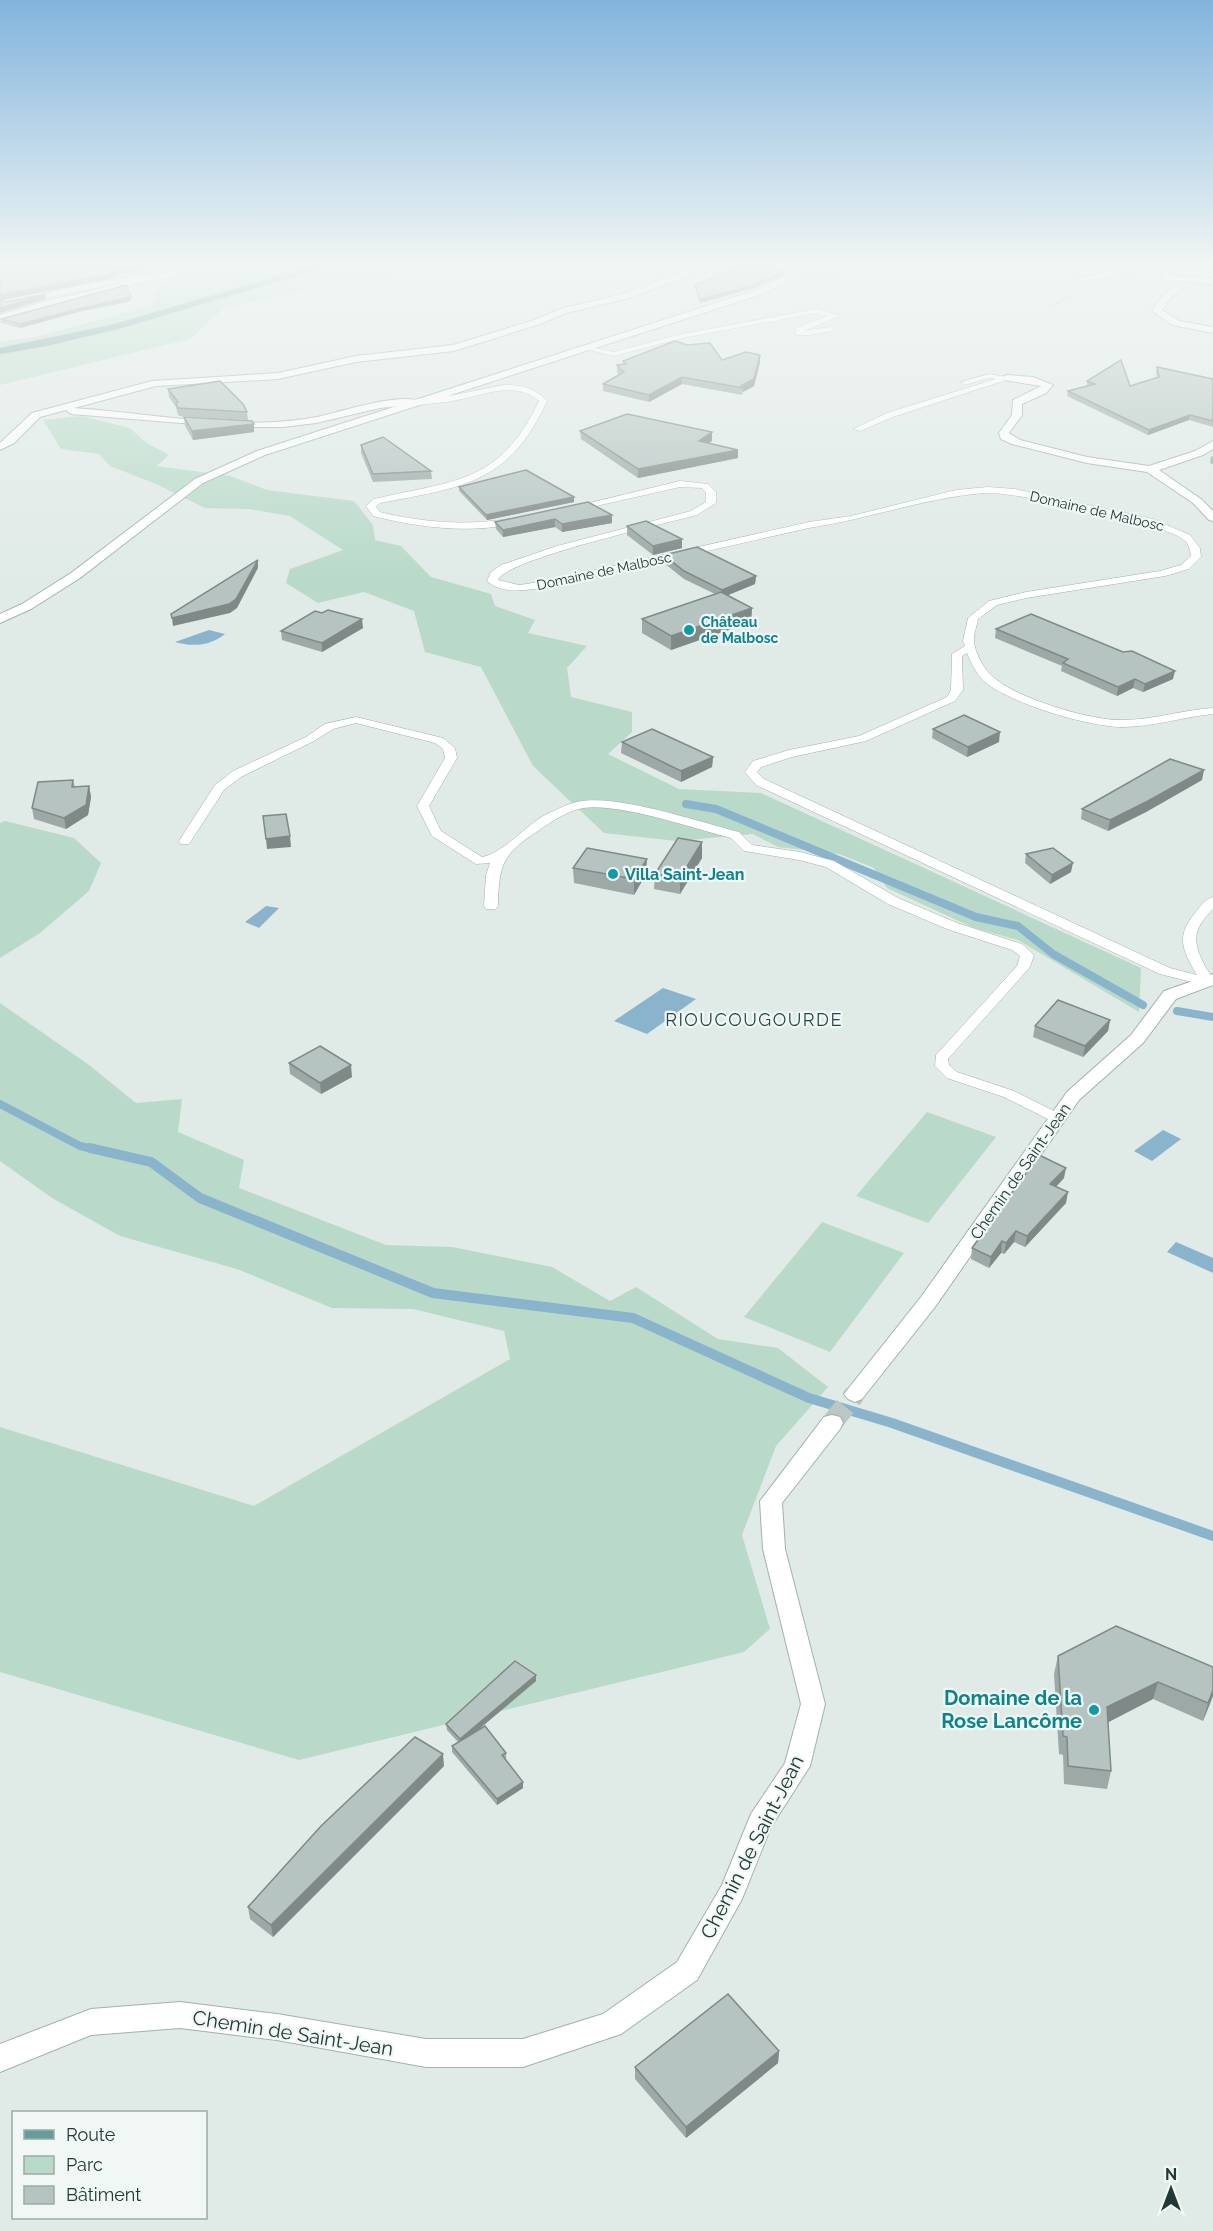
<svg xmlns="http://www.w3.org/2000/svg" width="1213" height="2231" viewBox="0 0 1213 2231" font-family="Raleway,sans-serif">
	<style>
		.green { fill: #b9dac9 }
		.water { fill: #8ab4cc }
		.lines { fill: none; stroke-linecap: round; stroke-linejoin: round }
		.stream-far1 { stroke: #8ab4cc; stroke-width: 8 }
		.stream { stroke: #8ab4cc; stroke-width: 10 }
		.street-tunnel { stroke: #bac7c4; stroke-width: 21; stroke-dasharray: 21 10; stroke-linecap: butt }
		.lane-casing { stroke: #a3b1af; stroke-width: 1 }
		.street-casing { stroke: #a3b1af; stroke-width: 2 }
		.secondary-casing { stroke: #9fb5b1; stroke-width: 2 }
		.primary-casing { stroke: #bcc4c3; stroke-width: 2 }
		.path { stroke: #82aca7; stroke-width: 2; stroke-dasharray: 1.5 2; stroke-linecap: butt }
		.lane { fill: #fff; fill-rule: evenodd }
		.street { fill: #fff; fill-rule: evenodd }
		.secondary { fill: #fff; fill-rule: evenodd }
		.primary { fill: #669d9a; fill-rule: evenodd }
		.wall { fill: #9ca9a6 }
		.shaded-wall { fill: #7f8987 }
		.building { fill: #b5c4c1; stroke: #7f8987; stroke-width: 1.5 }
		.culture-dot { fill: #0f9aa8; stroke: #f0f7f5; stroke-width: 2 }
		.labels { text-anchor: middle; stroke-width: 4.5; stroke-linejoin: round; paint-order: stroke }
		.far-street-label { font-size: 14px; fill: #213937; stroke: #f0f7f5 }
		.far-culture-label { font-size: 14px; font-weight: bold; fill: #0d838f; stroke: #f0f7f5; text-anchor: start }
		.culture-label { font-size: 16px; font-weight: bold; fill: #0d838f; stroke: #f0f7f5; text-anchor: start }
		.street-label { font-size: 16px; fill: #213937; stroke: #f0f7f5 }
		.neighbourhood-label { font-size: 18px; letter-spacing: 1.5px; fill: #1f4a48; stroke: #f0f7f5 }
		.near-culture-label { font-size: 20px; font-weight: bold; fill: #0d838f; stroke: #f0f7f5; text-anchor: end }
		.near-street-label { font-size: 20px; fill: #213937; stroke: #f0f7f5 }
	</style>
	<rect width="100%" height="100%" fill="#e0eae7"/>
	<g class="green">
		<path d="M239 263H476L354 278 224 308 190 339 0 385V342L35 337 150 306 161 284Z"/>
		<path d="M81 416 130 428 145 442 169 455 157 466 230 476 267 490 354 501 373 525 375 540 401 546 431 577 491 594 495 606 535 620 528 633 587 646 567 668 571 697 632 712V732L608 754 679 789 761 793 1141 968 1139 1012 1018 940 974 928 887 888 874 868 839 854 778 847 753 834 677 841 604 833 533 766 481 667 425 652 414 611 364 592 318 603 286 583 290 569 343 550 290 516 249 509 205 508 156 484 110 466 99 454 61 449 43 420Z"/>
		<path d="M5 821 74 838 101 863 89 891 40 933 0 958V823Z"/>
		<path d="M0 1003 89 1065 136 1103 182 1099 178 1132 244 1160 239 1188 386 1245 452 1247 552 1267 610 1301 636 1287 718 1339 778 1348 828 1387 776 1446 742 1535 770 1629 744 1652 299 1760 0 1672V1427L254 1506 510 1359 504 1331 413 1309 332 1308 237 1269 120 1236 52 1198 0 1161Z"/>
		<path d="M927 1112 996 1137 928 1223 856 1196Z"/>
		<path d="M822 1222 904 1253 830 1352 744 1317Z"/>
	</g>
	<g class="water">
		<path d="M209 630 225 634C210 646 193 647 175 642Z"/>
		<path d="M266 906 279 908 259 928 245 922Z"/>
		<path d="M663 988 696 999 647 1034 614 1021Z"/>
		<path d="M1163 1130 1181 1139 1152 1161 1134 1151Z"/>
		<path d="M1176 1242 1213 1258V1273L1167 1252Z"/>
	</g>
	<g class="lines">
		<g class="stream-far1">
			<path d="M686 804 716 809 976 917 1018 926 1053 954 1143 1005"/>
			<path d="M1177 1011 1213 1017"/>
			<path d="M0 1104 80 1146 97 1150"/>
		</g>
		<path class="stream" d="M90 1148 151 1162 200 1198 433 1293 633 1318 809 1398 892 1423 1213 1536"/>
		<path class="street-tunnel" d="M832 1423 855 1394"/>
		<g class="lane-casing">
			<g id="lane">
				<path d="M783 263H792L777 272 770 270Z"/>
				<path d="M163 275 166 279 137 280 27 301 23 299 77 286 137 276Z"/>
				<path d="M816 309 839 316 804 331 830 327H833V331L809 335H796L795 328 827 316 816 313 683 338 614 356 581 348 585 346 614 352 682 334Z"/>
				<path d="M989 374 1012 378 893 417 860 431 853 429 887 413 996 379 989 378 965 385 961 382Z"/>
				<path d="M504 385C522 385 535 388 547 401 509 484 463 487 380 503L376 507 380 512C425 523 469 526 515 518L520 521 518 523C470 534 421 528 373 516L366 506 374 499C454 480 499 485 539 401 515 380 484 395 457 400 443 403 428 404 414 405L411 404V400L454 395Z"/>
				<path d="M680 481 708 484 716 492V503L697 515C668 523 506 559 498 580L519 585 547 581 809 522 851 516 956 490 988 487 1015 489 1153 519 1190 535 1200 548 1201 557 1189 569 1165 576 1026 598 997 605 978 619C977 626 973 635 974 642 975 652 983 667 990 674 1011 697 1091 721 1122 720 1153 720 1182 710 1213 708V714C1182 717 1153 727 1122 727 1089 727 1008 703 984 681 976 673 971 663 967 653L962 656 963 690 955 701 866 741 792 757 761 767 757 772 764 779 1170 968 1197 975C1183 951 1175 937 1195 913 1200 907 1205 899 1213 897V909C1192 930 1192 942 1206 968 1210 974 1213 978 1213 985L1208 986 1160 974 756 785 745 772 753 761 789 750 859 736 947 697 951 690 952 654 965 646 963 641 968 618 989 601 1026 592 1160 571 1181 565 1191 556C1190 550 1189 544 1184 540 1165 523 1012 491 984 493 925 498 868 519 809 528L547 587C527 590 503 595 487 581L491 572 501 565 557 546 691 511 706 502V493L702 488 680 487 574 511 569 508Z"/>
				<path d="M356 717 443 738 455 748 457 758 429 806 441 831 482 857C504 853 525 825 547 814 556 810 567 804 577 802 615 793 698 822 739 832L752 845 800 852 834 861 898 898 957 923 1022 944 1034 955 1030 967 948 1059 949 1065 957 1072 1014 1091 1062 1115 1065 1118 1062 1121H1052L1004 1097 947 1078 935 1066 936 1055 1017 966 1020 956 1012 950 947 929 888 904 826 867 799 860 744 851 731 838C692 828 620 803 583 808 567 811 551 822 538 831 502 854 499 865 498 906L496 909H486L484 906 486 875 490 863 476 864 432 836 417 806 445 758 443 749 435 743 356 723 333 729 314 741 241 777 224 790 189 844H181L179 841 215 785 233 771 306 737 325 724Z"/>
			</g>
		</g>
		<g class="street-casing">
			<g id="street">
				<path d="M206 263H222L49 306 0 321V315L43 302Z"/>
				<path d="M691 263H700L691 275 629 298 566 313 540 324 454 351 356 362 278 379 156 386 74 408C151 413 240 432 317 417 336 413 405 391 419 402L418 404 380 408 316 423 283 427H230L71 414 66 410 40 417 14 443 0 450V443L32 413 152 381 278 373 356 356 453 345 534 320 560 309 623 294 685 271Z"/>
				<path d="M1145 263 1171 264 1169 270 1172 276 1213 278V284L1166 280 1161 270 1162 268 1154 267 1079 282 1075 279Z"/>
				<path d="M1178 285 1183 288 1171 297 1162 310 1179 321 1213 327V333L1172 325 1154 312 1152 310 1165 293Z"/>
				<path d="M1008 375 1033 377 1053 385 1046 393 1022 404V415L1009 433 1020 440 1087 457 1149 466 1195 451 1213 441V449L1203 455 1159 470 1201 499 1213 511V521L1209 520 1193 503 1147 472 1087 463 1012 444 1001 439 999 433 1012 415 1013 400 1041 386 1004 380V376Z"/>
				<path d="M1213 974V985L1176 999 1143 1043 1079 1100 935 1307 862 1399 855 1402 848 1399 844 1394 848 1389 921 1297 1067 1092 1131 1035 1164 991Z"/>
				<path d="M832 1415 840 1417 843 1423 840 1429 782 1503 785 1549 825 1704 810 1766 771 1827 742 1899 697 1980 621 2034 523 2067H426L277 2040 180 2028 91 2035 0 2072V2044L91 2009 180 2002 277 2014 426 2039H523L603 2014 677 1962 722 1885 751 1814 785 1763 801 1704 763 1549 760 1501 824 1417Z"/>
			</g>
		</g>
		<g class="secondary-casing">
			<path id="secondary" d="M800 263H809L793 280 759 295 265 455 203 483 80 578 31 609 0 623V614L22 604 71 573 195 479 257 451 753 291 787 276Z"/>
		</g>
		<g class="primary-casing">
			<path id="primary" d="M324 263H340L118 329 46 346 0 354V348L111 325Z"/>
		</g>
		<g class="path">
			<path d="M815 277 825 278 841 273"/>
			<path d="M1050 306 1075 295"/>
		</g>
		<use href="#lane" class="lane"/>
		<use href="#street" class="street"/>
		<use href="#secondary" class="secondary"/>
		<use href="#primary" class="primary"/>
	</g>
	<g class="wall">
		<path d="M784 271V275L750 289 700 303 695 289V285Z"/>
		<path d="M131 301 78 312 20 328 1 323V319Z"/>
		<path d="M760 355V362L754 386 743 392 742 395 682 384 649 402 603 391V384L619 375 617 372V365L623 364V361L722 360Z"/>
		<path d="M1157 367 1213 379V427L1189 420 1148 435 1067 396 1068 391 1087 386V381L1130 386 1157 378 1156 372Z"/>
		<path d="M168 389 247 412 248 420 179 416 177 412 176 407 169 397Z"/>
		<path d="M184 417 254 424V432L193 440 185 426Z"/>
		<path d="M580 431 712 441 708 443 738 450V458L638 478 581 439Z"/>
		<path d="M361 445 431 471 432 479 373 482 361 453Z"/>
		<path d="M1213 456V464L1210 463 1211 457Z"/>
		<path d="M459 487 574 497V502L487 520 459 491Z"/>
		<path d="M612 515V523L562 532 555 527 503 537 496 529 495 522Z"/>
		<path d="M627 526 682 539V548L653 555 627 535Z"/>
		<path d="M664 555 756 576 755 584 728 595 752 608 751 622 671 650 642 633V619L715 594 684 579 664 563Z"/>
		<path d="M363 628 322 652 282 640 281 631Z"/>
		<path d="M996 629 1173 679 1143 692 1133 688 1117 696 1061 671 1062 666 995 638Z"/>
		<path d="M933 729 999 742 967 757 932 738Z"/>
		<path d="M622 742 713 757 712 767 681 782 621 753Z"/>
		<path d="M73 780 75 787 89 786 91 797 88 815 66 829 34 819 32 808Z"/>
		<path d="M1202 780 1146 812 1108 831 1081 819 1082 809Z"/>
		<path d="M702 842V858L680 894 654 889 655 874Z"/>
		<path d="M1026 854 1071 872 1050 884 1025 863Z"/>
		<path d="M573 868 646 874 634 895 574 883Z"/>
		<path d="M1110 1020 1108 1031 1083 1057 1033 1037 1035 1026Z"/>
		<path d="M289 1063 352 1077 321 1094 290 1074Z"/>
		<path d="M1064 1178 1056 1187 1066 1203 1025 1247 1014 1242 1004 1254 1001 1253 989 1268 971 1259 972 1248Z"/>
		<path d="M1058 1656 1213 1667V1696L1203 1721 1153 1699 1108 1722 1111 1771 1107 1789 1064 1784 1063 1755 1059 1754 1054 1674Z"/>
		<path d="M536 1675V1681L478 1730 506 1753V1759L523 1788 497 1805 452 1752V1746L458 1742 447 1730 446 1724Z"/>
		<path d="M444 1766 273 1937 250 1919 248 1907Z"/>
		<path d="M779 2051 778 2063 686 2138 635 2079V2067Z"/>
	</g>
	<g class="shaded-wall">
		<path d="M151 263H170L115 276V278L2 300 0 302 1 295Z"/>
		<path d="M784 271V275L750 289 700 303V299Z"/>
		<path d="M46 294V299L0 313V308Z"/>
		<path d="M131 297V301L78 312 20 328V324L78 309Z"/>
		<path d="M760 355V362L754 386 743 392V388L741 386Z"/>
		<path d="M682 377V384L649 402V395Z"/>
		<path d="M1190 415 1189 420 1148 435 1149 430Z"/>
		<path d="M254 424V432L193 440 192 431Z"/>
		<path d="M712 432V441L698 449 699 441Z"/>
		<path d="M738 450V458L638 478V469Z"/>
		<path d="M574 497V502L487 520 486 515Z"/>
		<path d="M612 515V523L562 532V524Z"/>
		<path d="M555 519V527L503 537V530Z"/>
		<path d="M682 539V548L653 555V546Z"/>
		<path d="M258 560V568L237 608 230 613 173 626 172 618Z"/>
		<path d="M756 576 755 584 721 598 722 590Z"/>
		<path d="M752 608 751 622 671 650V636Z"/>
		<path d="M362 619 363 628 322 652V643Z"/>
		<path d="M1175 671 1173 679 1143 692 1145 684Z"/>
		<path d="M1135 679 1133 688 1117 696 1118 687Z"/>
		<path d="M1000 732 999 742 967 757 968 747Z"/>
		<path d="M713 757 712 767 681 782V771Z"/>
		<path d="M1204 770 1202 780 1146 812 1108 831 1110 820Z"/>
		<path d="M89 786 91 797 88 815 66 829 64 818Z"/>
		<path d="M290 836 291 847 267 849 266 839Z"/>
		<path d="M702 842V858L680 894V878Z"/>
		<path d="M647 859 646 874 634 895V879Z"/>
		<path d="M1073 863 1071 872 1050 884 1052 875Z"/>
		<path d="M1110 1020 1108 1031 1083 1057 1085 1046Z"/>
		<path d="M351 1065 352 1077 321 1094 320 1083Z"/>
		<path d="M1066 1168 1064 1178 1048 1195 1050 1184Z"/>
		<path d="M1068 1192 1066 1203 1025 1247 1027 1236Z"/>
		<path d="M1016 1231 1014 1242 1004 1254 1006 1243Z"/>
		<path d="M1002 1241 1001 1253 989 1268 991 1257Z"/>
		<path d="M536 1675V1681L460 1745V1739Z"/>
		<path d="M1158 1682 1153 1699 1103 1725 1107 1707Z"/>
		<path d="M1213 1690V1696L1203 1721 1208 1703Z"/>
		<path d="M443 1754 444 1766 273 1937 271 1925Z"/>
		<path d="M523 1782V1788L497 1805V1799Z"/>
		<path d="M779 2051 778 2063 686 2138V2127Z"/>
	</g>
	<g class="building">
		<path d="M0 263H151L112 272 115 273 1 295 0 297Z"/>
		<path d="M748 263H752L784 271 751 286 700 299 695 285Z"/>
		<path d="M127 285 131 297 78 309 20 324 1 319Z"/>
		<path d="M46 294 0 308V299L6 302Z"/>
		<path d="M675 341 687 345 710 343 722 360 746 352 760 355 754 379 741 386 743 388 682 377 649 395 603 384 624 372 617 365 626 364 623 361Z"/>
		<path d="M1121 360 1130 386 1159 377 1157 367 1213 379V421L1190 415 1149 430 1068 391 1095 384 1087 381Z"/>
		<path d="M220 381 243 404 247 412 178 408 176 404 178 402 168 389Z"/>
		<path d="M627 414 712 432 699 441 738 450 638 469 580 431Z"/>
		<path d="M184 417 252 421 254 424 192 431Z"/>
		<path d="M383 437 431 471 373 474 361 445Z"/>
		<path d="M526 470 574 497 486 515 459 487Z"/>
		<path d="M588 502 612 515 562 524 555 519 503 530 495 522Z"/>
		<path d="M646 521 682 539 653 546 627 526Z"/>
		<path d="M697 547 756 576 722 590 684 571 664 555Z"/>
		<path d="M258 560 236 599 229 604 172 618 171 614Z"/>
		<path d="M721 592 752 608 671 636 642 619Z"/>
		<path d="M328 610 362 619 322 643 281 631 315 611 322 613Z"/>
		<path d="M1031 614 1123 652 1132 651 1175 671 1145 684 1135 679 1118 687 1063 663 1068 659 996 629Z"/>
		<path d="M964 715 1000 732 968 747 933 729Z"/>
		<path d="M652 729 713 757 681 771 622 742Z"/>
		<path d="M1170 759 1204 770 1148 801 1110 820 1082 809Z"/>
		<path d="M73 780 72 787 89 786 86 805 64 818 32 808 38 782Z"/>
		<path d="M286 814 290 836 266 839 263 816Z"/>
		<path d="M678 838 702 842 680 878 655 874Z"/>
		<path d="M587 848 647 859 634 879 573 868Z"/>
		<path d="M1053 848 1073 863 1052 875 1026 854Z"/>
		<path d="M1058 1000 1110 1020 1085 1046 1035 1026Z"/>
		<path d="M320 1046 351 1065 320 1083 289 1063Z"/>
		<path d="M1039 1155 1066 1168 1050 1184 1068 1192 1027 1236 1016 1231 1006 1243 1002 1241 991 1257 972 1248Z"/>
		<path d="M1116 1626 1213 1667V1690L1208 1703 1158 1682 1107 1707 1111 1771 1068 1766 1067 1737 1063 1736 1058 1656Z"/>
		<path d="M515 1661 536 1675 460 1739 446 1724Z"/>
		<path d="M485 1726 506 1753 502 1755 523 1782 497 1799 452 1746Z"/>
		<path d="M415 1737 443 1754 271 1925 248 1907 321 1826Z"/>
		<path d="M728 1994 779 2051 686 2127 635 2067Z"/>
	</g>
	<linearGradient id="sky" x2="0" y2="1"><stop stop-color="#82b4dd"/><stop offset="0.46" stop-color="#f1f6f4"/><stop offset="1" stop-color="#f1f6f4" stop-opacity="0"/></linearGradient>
	<rect width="1213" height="576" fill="url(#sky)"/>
	<g class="culture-dot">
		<circle cx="689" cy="630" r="6"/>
		<circle cx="613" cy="874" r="6"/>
		<circle cx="1094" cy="1710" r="6"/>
	</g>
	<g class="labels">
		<g class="far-street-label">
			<text transform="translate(1097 511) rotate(13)" y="5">Domaine de Malbosc</text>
			<text transform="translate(604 571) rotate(-12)" y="5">Domaine de Malbosc</text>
		</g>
		<g class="far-culture-label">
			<text x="701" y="627">Château<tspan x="701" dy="16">de Malbosc</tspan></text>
		</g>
		<g class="culture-label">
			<text x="625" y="880">Villa Saint-Jean</text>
		</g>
		<g class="street-label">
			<text transform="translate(1020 1171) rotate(-55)" y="6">Chemin de Saint-Jean</text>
		</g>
		<g class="neighbourhood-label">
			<text x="754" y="1026">RIOUCOUGOURDE</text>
		</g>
		<g class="near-culture-label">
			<text x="1082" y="1705">Domaine de la<tspan x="1082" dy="23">Rose Lancôme</tspan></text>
		</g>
		<g class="near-street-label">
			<text transform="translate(752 1847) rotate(-63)" y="7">Chemin de Saint-Jean</text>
			<text transform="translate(293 2033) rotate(9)" y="7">Chemin de Saint-Jean</text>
		</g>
	</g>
	<rect x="12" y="2111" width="195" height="108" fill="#f0f7f5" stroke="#9daba9" stroke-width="1.5"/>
	<rect x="24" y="2130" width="30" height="9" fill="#669d9a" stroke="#9daba9" stroke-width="1.5"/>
	<text x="66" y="2141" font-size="18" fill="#213937">Route</text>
	<rect x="24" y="2156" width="30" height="18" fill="#b9dac9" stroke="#9daba9" stroke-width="1.5"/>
	<text x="66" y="2171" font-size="18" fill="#213937">Parc</text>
	<rect x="24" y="2186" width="30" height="18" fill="#b5c4c1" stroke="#9daba9" stroke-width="1.5"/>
	<text x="66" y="2201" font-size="18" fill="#213937">Bâtiment</text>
	<g transform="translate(1171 2189)" stroke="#f0f7f5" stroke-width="4.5" paint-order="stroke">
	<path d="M0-4.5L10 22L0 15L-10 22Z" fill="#213937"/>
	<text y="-9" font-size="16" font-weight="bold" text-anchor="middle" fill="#213937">N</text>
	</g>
</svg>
